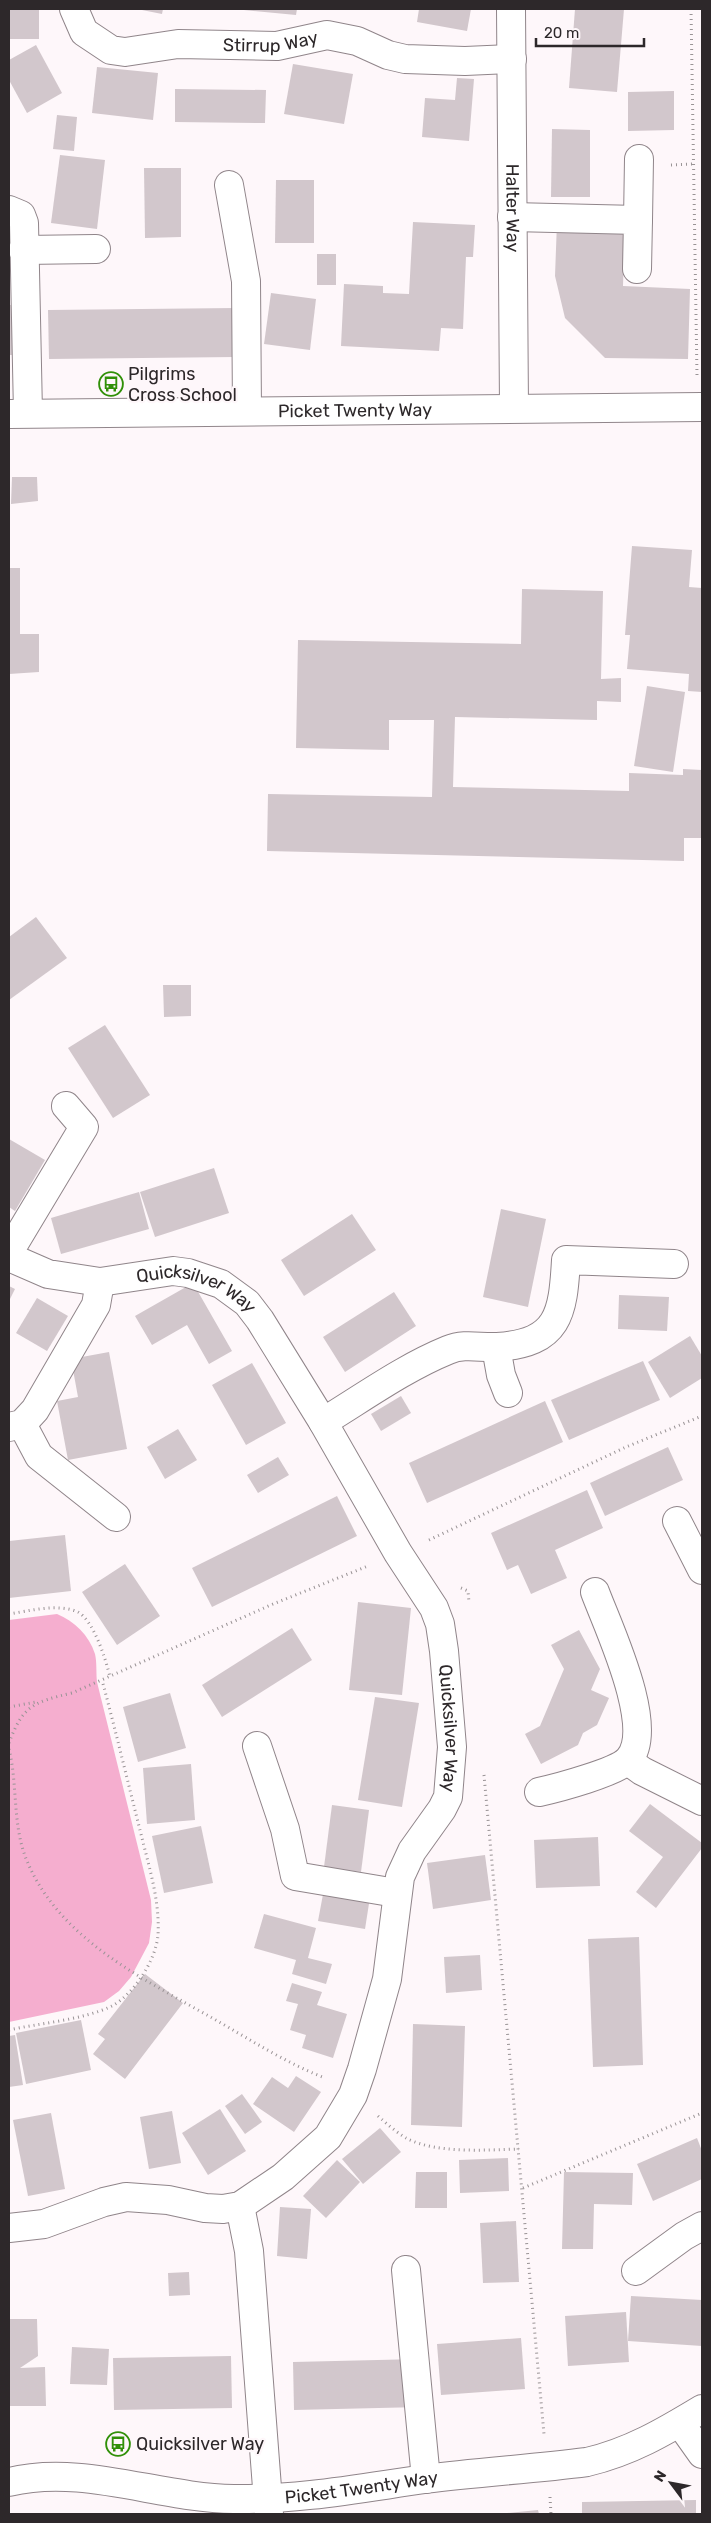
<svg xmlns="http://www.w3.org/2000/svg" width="711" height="2523" viewBox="0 0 711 2523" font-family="Rubik,sans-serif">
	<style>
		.green { fill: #f5aecf }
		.building { fill: #d2c7cc }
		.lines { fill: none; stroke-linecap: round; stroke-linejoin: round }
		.minor-casing { stroke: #90858a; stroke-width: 30 }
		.path { stroke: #999395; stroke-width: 3; stroke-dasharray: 1 4; stroke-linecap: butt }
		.minor { stroke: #fff; stroke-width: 28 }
		.labels { text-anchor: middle; stroke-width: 4.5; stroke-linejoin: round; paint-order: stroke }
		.street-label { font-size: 18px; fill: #2d282a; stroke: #fef7fa }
		.poi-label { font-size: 18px; fill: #2d282a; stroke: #fef7fa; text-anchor: start }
	</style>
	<rect width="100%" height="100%" fill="#fef7fa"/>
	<path class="green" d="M57 1614C74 1621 89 1635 95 1654 97 1662 96 1673 97 1682L151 1900 152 1922 149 1943 131 1977 119 1991 104 2002 9 2022V1620Z"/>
	<g class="building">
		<rect x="9" y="9" width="30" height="30"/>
		<path d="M137 9H163L162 14Z"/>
		<path d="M234 9H297L296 15Z"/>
		<path d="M419 9H471L467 31 417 22Z"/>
		<path d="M575 9H624L617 92 569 88Z"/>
		<path d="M36 45 62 93 27 113 9 80V60Z"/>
		<path d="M293 64 353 74 344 124 284 114Z"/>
		<path d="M97 67 158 73 153 120 92 113Z"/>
		<path d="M457 78 474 79 469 141 422 137 425 98 455 100Z"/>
		<path d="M175 89 266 90 265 123 175 122Z"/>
		<path d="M674 91V130L628 131V92Z"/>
		<path d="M57 115 77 117 74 151 53 149Z"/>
		<path d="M552 129 590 130V197H551Z"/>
		<path d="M60 155 105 160 97 229 51 223Z"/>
		<path d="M144 168H181V237L145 238Z"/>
		<path d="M276 180H314V243H275Z"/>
		<path d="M413 222 475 225 473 257H466L463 329 441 328 439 351 341 346 344 284 383 286V293L409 294Z"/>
		<path d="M557 222 625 224 623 286 690 289 688 359 605 358 565 318 555 276Z"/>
		<rect x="317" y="254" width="19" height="31"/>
		<path d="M271 293 316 299 310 350 264 344Z"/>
		<rect x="9" y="305" width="7" height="50"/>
		<path d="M235 308V357L49 359 48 310Z"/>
		<path d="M12 477H37L38 501 11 504Z"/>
		<path d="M632 546 692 550 689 587 702 588V692L688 691 689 674 627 669 630 635H625Z"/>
		<path d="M9 568H20V634H39V672L9 674Z"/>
		<path d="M522 589 603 591 601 679 621 678V702L597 701V720L455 717 453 787 629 791V773L683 775V769L702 770V838H684V861L267 851 268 794 432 797 434 720H389V750L296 748 298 640 521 644Z"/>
		<path d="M647 686 685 692 673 772 634 766Z"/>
		<path d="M36 917 67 958 9 1000V937Z"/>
		<path d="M163 985H191V1016L164 1017Z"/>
		<path d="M105 1025 150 1095 113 1118 68 1048Z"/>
		<path d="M9 1139 45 1160 15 1211 9 1207Z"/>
		<path d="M214 1168 229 1213 155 1237 140 1192Z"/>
		<path d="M139 1192 149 1229 61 1254 51 1218Z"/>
		<path d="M501 1209 546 1219 528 1307 483 1297Z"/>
		<path d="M352 1214 376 1250 304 1296 281 1260Z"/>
		<path d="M193 1283 232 1351 209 1364 187 1325 152 1345 135 1316Z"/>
		<path d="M9 1286 15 1289 9 1301Z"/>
		<path d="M394 1292 416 1326 345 1372 323 1337Z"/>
		<path d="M619 1295 669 1297 667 1331 618 1329Z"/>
		<path d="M37 1298 68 1316 47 1351 16 1333Z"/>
		<path d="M690 1336 702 1356V1378L670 1398 648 1362Z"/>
		<path d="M109 1352 127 1449 68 1460 57 1401 78 1397 71 1359Z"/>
		<path d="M643 1361 660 1400 569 1440 551 1400Z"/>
		<path d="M252 1363 286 1423 246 1445 212 1385Z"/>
		<path d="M401 1396 411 1413 381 1431 371 1414Z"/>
		<path d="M545 1401 563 1442 427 1503 409 1463Z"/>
		<path d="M178 1429 197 1460 165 1479 147 1447Z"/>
		<path d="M668 1447 683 1480 605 1516 590 1483Z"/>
		<path d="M278 1457 289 1475 258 1493 247 1475Z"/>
		<path d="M587 1490 603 1528 555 1550 567 1578 531 1594 518 1565 507 1570 491 1533Z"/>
		<path d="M337 1496 357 1536 212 1607 192 1568Z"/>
		<path d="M65 1535 71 1591 9 1598V1541Z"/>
		<path d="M125 1564 160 1616 117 1645 82 1592Z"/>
		<path d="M358 1602 411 1608 402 1695 349 1690Z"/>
		<path d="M292 1628 312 1660 222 1717 202 1685Z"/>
		<path d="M579 1630 600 1669 591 1690 609 1698 597 1725 583 1733 578 1745 541 1764 525 1734 540 1726 564 1669 551 1645Z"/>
		<path d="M170 1693 186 1748 138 1762 123 1707Z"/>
		<path d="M375 1697 419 1703 402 1807 358 1800Z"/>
		<path d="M191 1764 195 1820 147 1824 143 1768Z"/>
		<path d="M650 1804 702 1843V1848L656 1908 636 1892 663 1857 629 1831Z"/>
		<path d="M332 1805 369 1810 361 1872 324 1867Z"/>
		<path d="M201 1826 213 1883 164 1893 152 1836Z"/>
		<path d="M598 1837 600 1886 536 1888 534 1840Z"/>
		<path d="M485 1855 491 1900 433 1909 427 1863Z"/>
		<path d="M324 1889 370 1897 365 1929 318 1921Z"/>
		<path d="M264 1914 316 1928 308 1958 332 1964 326 1984 292 1974 296 1960 254 1948Z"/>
		<path d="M639 1937 643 2065 593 2067 588 1939Z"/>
		<path d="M480 1955 482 1990 446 1993 444 1957Z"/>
		<path d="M145 1974 183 2003 125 2079 93 2054 105 2039 98 2034Z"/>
		<path d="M292 1983 322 1992 317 2005 347 2014 333 2058 302 2048 306 2035 290 2030 298 2004 286 2001Z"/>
		<path d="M81 2020 91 2070 26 2084 16 2033Z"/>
		<path d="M413 2024 465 2026 462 2127 411 2125Z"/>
		<path d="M15 2035 23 2085 9 2087V2036Z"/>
		<path d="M296 2076 321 2092 294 2132 253 2104 272 2077 288 2088Z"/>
		<path d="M242 2094 262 2122 245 2134 225 2106Z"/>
		<path d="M220 2109 246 2151 208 2175 182 2133Z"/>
		<path d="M172 2111 181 2163 149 2169 140 2117Z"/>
		<path d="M51 2113 65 2189 28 2196 13 2120Z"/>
		<path d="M380 2128 401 2152 363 2184 342 2159Z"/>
		<path d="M697 2138 702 2151V2179L653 2201 637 2164Z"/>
		<path d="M508 2158 509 2191 460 2193 459 2160Z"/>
		<path d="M337 2160 360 2182 326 2218 303 2196Z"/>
		<path d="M416 2172H447V2208H415Z"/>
		<path d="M564 2172 633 2173 632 2205 594 2204 593 2249H562Z"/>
		<path d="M280 2207 311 2209 307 2259 277 2256Z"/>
		<path d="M516 2221 519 2282 483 2283 480 2223Z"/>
		<path d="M189 2272 190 2295 169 2296 168 2273Z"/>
		<path d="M631 2296 702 2300V2346L628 2341Z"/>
		<path d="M626 2312 629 2362 568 2366 565 2316Z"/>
		<path d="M9 2319H37L38 2356 20 2368 45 2367 46 2406H9Z"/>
		<path d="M521 2338 525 2389 441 2395 437 2344Z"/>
		<path d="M72 2347 109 2349 107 2385 70 2384Z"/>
		<path d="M231 2356 232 2408 114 2410 113 2358Z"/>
		<path d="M420 2359 421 2407 294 2410 293 2362Z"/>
		<path d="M696 2500V2514H582V2502Z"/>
		<path d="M538 2510 539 2514H507V2513Z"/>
	</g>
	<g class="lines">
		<g class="minor-casing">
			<g id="minor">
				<path id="s1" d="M74 9 84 32 111 50 125 52 178 44 277 46 327 35 357 41 388 55 405 59 465 61 512 59"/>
				<path id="s2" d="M511 9 514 407"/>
				<path d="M229 185 246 281 247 411"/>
				<path d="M9 210 21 215 24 223 28 413"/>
				<path d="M512 217 638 220 637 269"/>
				<path d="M638 220 639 159"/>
				<path d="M23 250 96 249"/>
				<path id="s3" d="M9 414 702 407"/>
				<path d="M9 1252 84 1127 66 1106"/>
				<path id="s4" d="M9 1257 48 1274 100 1282 173 1271 188 1273 221 1284 247 1303 260 1320 323 1422 398 1553 434 1608 440 1624 444 1651 452 1747 448 1797 442 1809 412 1851 400 1877 387 1979 362 2069 353 2095 328 2137 283 2177 240 2206 223 2209 205 2208 168 2200 126 2197 104 2202 44 2224 9 2228"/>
				<path d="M496 1347 501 1375 508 1393"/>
				<path d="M323 1422C364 1397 404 1368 448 1350 465 1343 480 1348 497 1347 559 1343 563 1314 566 1260L674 1264"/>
				<path d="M22 1424 39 1456 116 1517"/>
				<path d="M9 1427 22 1424 35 1410 96 1305 100 1282"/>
				<path d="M677 1521 702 1570"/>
				<path d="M257 1746 285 1829 295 1876 396 1893"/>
				<path d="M628 1761 642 1771 702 1801"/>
				<path d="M539 1792C557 1788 618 1772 629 1759 656 1727 608 1627 595 1592"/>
				<path d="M240 2206 249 2251 269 2514"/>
				<path d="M406 2270 426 2479"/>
				<path d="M636 2271 684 2236 702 2226"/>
				<path d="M680 2423 702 2454"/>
				<path id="s5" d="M9 2482C83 2464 159 2498 234 2499 299 2500 361 2488 425 2479 479 2472 533 2469 587 2462 630 2452 664 2432 702 2409"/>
			</g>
		</g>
		<g class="path">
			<path d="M691 9 697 376"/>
			<path d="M671 165 693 164"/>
			<path d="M429 1540 626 1447 702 1416"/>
			<path d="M461 1588 468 1591 469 1602"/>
			<path d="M9 1614C29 1611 58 1603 78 1612 94 1621 106 1660 110 1677"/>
			<path d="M9 1707 36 1702"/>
			<path d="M9 1743C23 1705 34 1702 72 1693L273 1604 368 1566"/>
			<path d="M9 1749C18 1786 12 1825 27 1861 60 1940 144 1979 214 2019 251 2040 286 2063 325 2078"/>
			<path d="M484 1775 544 2434"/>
			<path d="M9 2030C40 2023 83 2020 112 2006 134 1994 156 1960 158 1935 160 1901 149 1867 141 1834 128 1783 116 1732 102 1680"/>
			<path d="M378 2116C387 2124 396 2132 406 2138 436 2154 486 2150 519 2149"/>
			<path d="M523 2188 702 2113"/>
			<path d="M550 2497 551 2514"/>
		</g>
		<use href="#minor" class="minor"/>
	</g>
	<defs>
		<g id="bus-ring" transform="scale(1.25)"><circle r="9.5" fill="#fef7fa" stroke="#309008" stroke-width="1.5"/><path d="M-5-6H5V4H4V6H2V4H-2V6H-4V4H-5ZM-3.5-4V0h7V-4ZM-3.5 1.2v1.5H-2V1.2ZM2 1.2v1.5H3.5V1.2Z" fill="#309008"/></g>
	</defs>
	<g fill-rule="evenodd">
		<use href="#bus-ring" x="111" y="384"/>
		<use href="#bus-ring" x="118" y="2444"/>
	</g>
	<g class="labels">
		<g class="street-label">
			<text dy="6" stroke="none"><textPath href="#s1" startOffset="218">Stirrup Way</textPath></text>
			<text dy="6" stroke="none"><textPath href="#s2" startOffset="199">Halter Way</textPath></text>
			<text dy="6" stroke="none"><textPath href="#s3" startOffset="346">Picket Twenty Way</textPath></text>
			<text dy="6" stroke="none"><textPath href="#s4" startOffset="196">Quicksilver Way</textPath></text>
			<text dy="6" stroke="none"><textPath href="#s4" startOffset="731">Quicksilver Way</textPath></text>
			<text dy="6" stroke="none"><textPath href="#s5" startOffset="355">Picket Twenty Way</textPath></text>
		</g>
		<g class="poi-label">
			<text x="128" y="380">Pilgrims<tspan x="128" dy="21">Cross School</tspan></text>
			<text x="136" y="2450">Quicksilver Way</text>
		</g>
	</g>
	<rect width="711" height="2523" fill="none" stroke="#2d282a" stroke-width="20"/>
	<g transform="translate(671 2483) rotate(302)" stroke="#fef7fa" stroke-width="4" paint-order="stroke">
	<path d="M0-4L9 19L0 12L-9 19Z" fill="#2d282a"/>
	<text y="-8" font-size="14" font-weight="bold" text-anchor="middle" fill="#2d282a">N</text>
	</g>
	<path d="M536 38v8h108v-8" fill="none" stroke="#2d282a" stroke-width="2.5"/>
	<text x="544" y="38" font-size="15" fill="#2d282a" stroke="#fef7fa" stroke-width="4" paint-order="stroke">20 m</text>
</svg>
